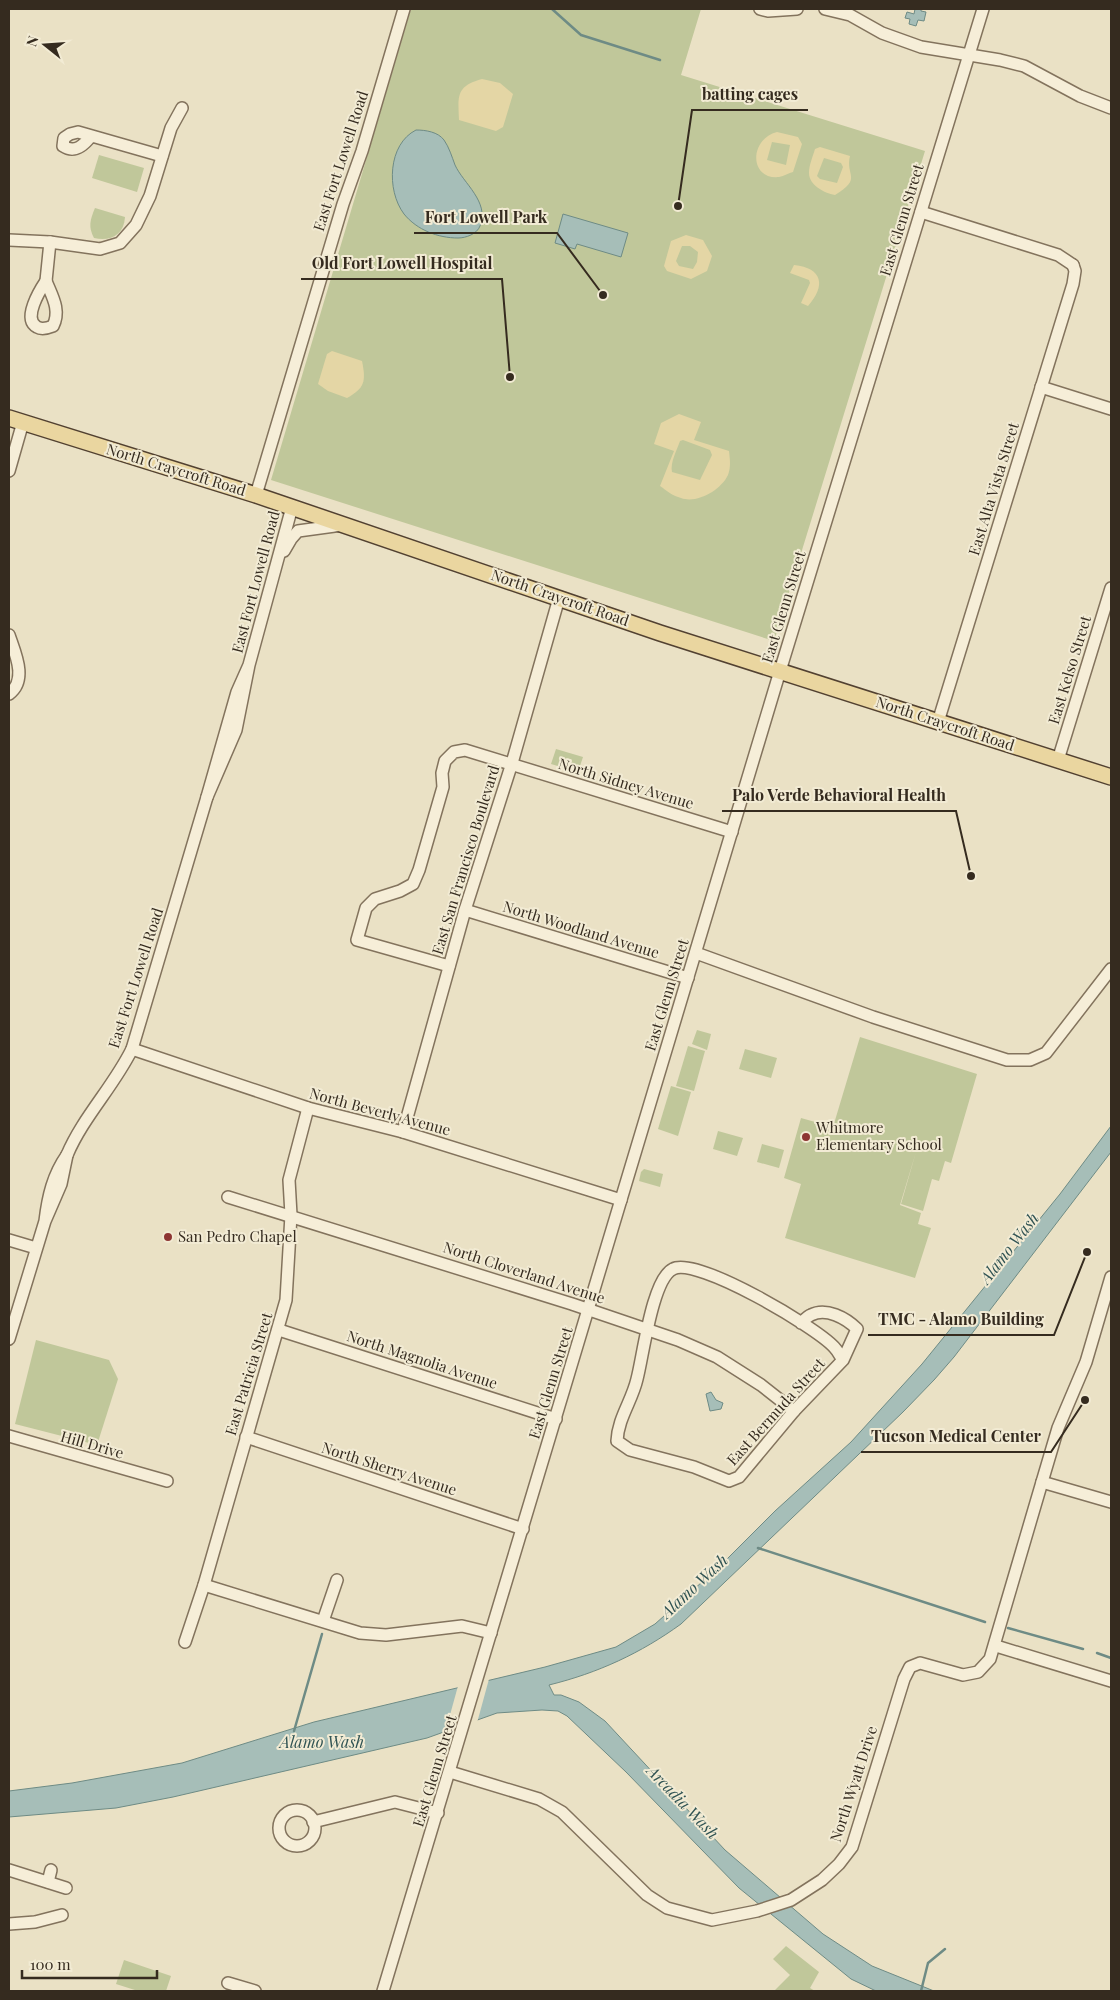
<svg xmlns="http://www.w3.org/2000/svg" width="1120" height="2000" viewBox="0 0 1120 2000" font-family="'Playfair Display',serif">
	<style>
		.green { fill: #c0c79a }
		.sand { fill: #e4d6a5; fill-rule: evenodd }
		.water { fill: #a6beb8; stroke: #6e8b85 }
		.pier { fill: #eae1c5 }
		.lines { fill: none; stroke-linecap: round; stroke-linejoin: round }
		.stream { stroke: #6e8b85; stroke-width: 2.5 }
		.minor-casing { stroke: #83735d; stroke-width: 14 }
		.major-casing { stroke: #524131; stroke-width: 18 }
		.minor { stroke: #f6eed8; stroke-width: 11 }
		.major { stroke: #ead6a0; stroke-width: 15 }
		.poi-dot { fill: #8d3532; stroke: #f2ebd4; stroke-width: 2 }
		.labels { text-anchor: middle; stroke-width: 4; stroke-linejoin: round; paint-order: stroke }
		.street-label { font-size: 15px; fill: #352b1f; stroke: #f2ebd4 }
		.poi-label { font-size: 15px; fill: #352b1f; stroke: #f2ebd4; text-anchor: start }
		.water-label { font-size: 16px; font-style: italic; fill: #305353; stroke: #f2ebd4 }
		.leader { fill: none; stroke: #352b1f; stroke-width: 2 }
		.callout-dot { fill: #352b1f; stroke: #f2ebd4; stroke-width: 2 }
		.callout-label { font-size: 16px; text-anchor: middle; font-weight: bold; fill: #352b1f; stroke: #f2ebd4; stroke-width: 4; stroke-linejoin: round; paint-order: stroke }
	</style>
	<rect width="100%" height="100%" fill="#eae1c5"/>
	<g class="green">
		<path d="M411 9H701L681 75 925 151 774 641 271 480Z"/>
		<path d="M99 155 144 168 137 192 92 178Z"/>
		<path d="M95 208 125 217C124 235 110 242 94 238 88 227 90 220 95 208Z"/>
		<path d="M556 749 583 757 578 772 551 764Z"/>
		<path d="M697 1030 711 1034 707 1050 692 1044Z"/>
		<path d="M860 1037 977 1074 951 1163 945 1161 939 1181 932 1179 923 1211 901 1204 916 1152 900 1205 921 1213 918 1224 931 1228 915 1278 785 1238 801 1184 784 1178 801 1118 833 1127Z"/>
		<path d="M688 1046 705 1051 694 1091 676 1086Z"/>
		<path d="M745 1049 777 1058 771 1078 739 1069Z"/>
		<path d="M671 1086 691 1092 678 1136 658 1129Z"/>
		<path d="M718 1131 743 1138 737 1156 713 1149Z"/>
		<path d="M762 1144 784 1150 779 1168 757 1162Z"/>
		<path d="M644 1169 663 1174 660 1187 639 1181 641 1172Z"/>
		<path d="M36 1340 109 1360 118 1379 97 1445 15 1424Z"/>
		<path d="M786 1946 819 1972 810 1988 815 1991H777L775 1990 790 1975 773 1959Z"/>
		<path d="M124 1960 171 1976 166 1991H138L116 1984Z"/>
	</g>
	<g class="sand">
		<path d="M482 79 500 83 513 94 503 127 496 131 459 120C458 96 456 86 482 79Z"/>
		<path d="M777 132 798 137 802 144 793 172C789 173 784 176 779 177 749 180 749 139 777 132ZM772 142 790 145 786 165 767 160Z"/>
		<path d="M820 147 850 156C845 176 863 178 835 195 824 193 809 185 809 173 809 165 813 156 815 149ZM824 158 841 163 843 167 837 183 820 179 817 176Z"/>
		<path d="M686 235 703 240 712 256 707 271 691 279 667 271 664 266 671 241ZM682 246H690L698 252 697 262 693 269 679 266 676 261Z"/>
		<path d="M794 265C823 268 826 286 808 306L801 303 810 283 809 280 790 273Z"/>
		<path d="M332 351 362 361C366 381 365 388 347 398L328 391 318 384 327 354Z"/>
		<path d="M679 414 701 422 694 440 729 451C730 460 731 467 728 475 721 490 697 504 681 498 673 496 667 491 660 486L674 451 654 444 661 423ZM683 440 710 450 712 455 700 480 672 472C670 462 677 450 680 441Z"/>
	</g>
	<g class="water">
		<path d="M915 9H921V11L926 12 924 21 918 20 916 26 909 24 910 19 905 18 907 12 914 14Z"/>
		<path d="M416 130C426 130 438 132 444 140 449 147 452 157 455 165 463 183 490 202 480 226 477 234 466 238 458 238 438 238 417 230 404 214 386 190 388 144 416 130Z"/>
		<path d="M563 214 628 233 621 257 577 244 575 249 555 243Z"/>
		<path d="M1111 1126V1152L954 1357 934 1380 903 1412 681 1624C641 1653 598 1673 549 1685L554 1695H561L579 1702 605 1721 725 1850 823 1934 872 1966 934 1991H876L851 1979 739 1888 626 1772 567 1716 558 1711 542 1710 497 1713 427 1738 173 1797 116 1808 9 1817V1791L72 1783 182 1763 314 1722 545 1667 616 1647 655 1624 721 1565 775 1511 851 1442 922 1364 1060 1194Z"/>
		<path d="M711 1392 716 1400 723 1403 721 1409 710 1411 706 1394Z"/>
	</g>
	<path class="pier" d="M489 1679 477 1723 445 1733 458 1686Z"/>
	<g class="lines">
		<g class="stream">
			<path d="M552 9 581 35 660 60"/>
			<path d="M758 1548 985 1622"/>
			<path d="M1008 1628 1083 1649"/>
			<path d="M1097 1653 1111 1658"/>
			<path d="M294 1731 322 1634"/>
			<path d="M921 1991 928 1963 945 1949"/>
		</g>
		<g class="minor-casing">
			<g id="minor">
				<path d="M760 9 768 11 797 9"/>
				<path d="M825 9 850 15 882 33 921 47 1000 60 1024 66 1080 96 1111 108"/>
				<path d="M91 136C84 145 75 154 63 146L64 138 70 134 78 132 162 156"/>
				<path d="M921 212 1058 255 1073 265"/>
				<path d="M9 240 50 242 100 249 120 243 136 225 150 196 171 128 182 108"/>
				<path d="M46 281C52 296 61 310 53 326 48 328 42 330 37 327 22 319 40 290 46 281Z"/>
				<path d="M46 281 50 242"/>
				<path d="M1041 387 1111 409"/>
				<path d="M9 471 23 422"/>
				<path d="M256 495 343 204 362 151 404 9"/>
				<path d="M284 551 291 539 298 531 342 525"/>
				<path d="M9 635C15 653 28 680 9 694"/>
				<path d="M249 665 237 692 207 797 236 730 249 665 292 507"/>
				<path d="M938 722 1073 284 1075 271 1073 265"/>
				<path d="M1058 760 1111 588"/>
				<path d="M465 910 688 978"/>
				<path d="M696 953 873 1017 1007 1060H1030L1046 1053 1111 969"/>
				<path d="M449 966 357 940 366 908 375 899 400 891 413 884 419 870 443 787 442 773 445 761 454 752 465 750 732 832"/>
				<path d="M132 1049 308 1108 403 1132 621 1200"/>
				<path d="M403 1132 465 910 512 763 559 598"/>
				<path d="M67 1155C83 1117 114 1086 132 1049L207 797"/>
				<path d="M228 1197 572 1304 678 1340 717 1357 761 1385 794 1411"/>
				<path d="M9 1240 36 1248"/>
				<path d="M1111 1277 1086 1362 1058 1428 1042 1482 1111 1502"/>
				<path d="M801 1323C804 1320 808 1316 811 1315 826 1307 846 1318 857 1329L843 1360 794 1411 739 1477 729 1481 694 1467 630 1450 617 1441C618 1418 632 1401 637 1379 643 1357 652 1279 673 1269 696 1256 816 1327 834 1347 838 1351 840 1356 843 1360"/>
				<path d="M279 1330 556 1419"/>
				<path d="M9 1339 45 1221 61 1184 67 1155C53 1175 48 1196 45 1221"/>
				<path d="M9 1436 167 1481"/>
				<path d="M246 1437 523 1529"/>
				<path d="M204 1585 360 1633 386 1635 462 1626 491 1633"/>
				<path d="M323 1621 337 1580"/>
				<path d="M185 1642 204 1585 286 1300 291 1215 289 1180 308 1108"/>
				<path d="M996 1646 1111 1681"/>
				<path d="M450 1772 539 1799 562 1812 647 1895 667 1908 712 1920 757 1911 791 1900 822 1880 839 1864 852 1847 904 1679 910 1667 920 1663 963 1675 978 1672 990 1659 1042 1482"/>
				<circle cx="297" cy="1828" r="18"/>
				<path d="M313 1822 395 1802 438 1813"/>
				<path d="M9 1870 66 1888"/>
				<path d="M48 1882 51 1870"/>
				<path d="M9 1924 35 1922 62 1915"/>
				<path d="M228 1983 255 1991"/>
				<path d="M383 1991 780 671 983 9"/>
			</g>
		</g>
		<g class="major-casing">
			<path id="major" d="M9 418 256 495 660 633 1111 777"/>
		</g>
		<use href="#minor" class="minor"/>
		<use href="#major" class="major"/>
	</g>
	<g class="poi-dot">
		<circle cx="806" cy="1137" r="5"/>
		<circle cx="168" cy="1237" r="5"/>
	</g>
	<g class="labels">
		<g class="street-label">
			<text transform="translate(341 161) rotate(-72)" y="5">East Fort Lowell Road</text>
			<text transform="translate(902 220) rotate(-73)" y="5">East Glenn Street</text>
			<text transform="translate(176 470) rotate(17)" y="5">North Craycroft Road</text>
			<text transform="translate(994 489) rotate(-73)" y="5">East Alta Vista Street</text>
			<text transform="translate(256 582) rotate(-75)" y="5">East Fort Lowell Road</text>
			<text transform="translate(560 598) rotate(19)" y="5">North Craycroft Road</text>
			<text transform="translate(784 607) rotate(-73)" y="5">East Glenn Street</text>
			<text transform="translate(1070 670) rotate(-73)" y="5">East Kelso Street</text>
			<text transform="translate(945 724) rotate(18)" y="5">North Craycroft Road</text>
			<text transform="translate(626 784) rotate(17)" y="5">North Sidney Avenue</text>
			<text transform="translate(466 860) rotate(-73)" y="5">East San Francisco Boulevard</text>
			<text transform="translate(581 930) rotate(17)" y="5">North Woodland Avenue</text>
			<text transform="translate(136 978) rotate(-72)" y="5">East Fort Lowell Road</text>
			<text transform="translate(667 995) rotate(-73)" y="5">East Glenn Street</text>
			<text transform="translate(380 1112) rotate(15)" y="5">North Beverly Avenue</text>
			<text transform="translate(524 1273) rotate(18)" y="5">North Cloverland Avenue</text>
			<text transform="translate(422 1360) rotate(18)" y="5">North Magnolia Avenue</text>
			<text transform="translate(249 1374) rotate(-73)" y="5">East Patricia Street</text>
			<text transform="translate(551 1383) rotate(-73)" y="5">East Glenn Street</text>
			<text transform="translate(776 1412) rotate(-48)" y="5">East Bermuda Street</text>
			<text transform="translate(92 1445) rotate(16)" y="5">Hill Drive</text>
			<text transform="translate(389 1469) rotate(18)" y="5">North Sherry Avenue</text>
			<text transform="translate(435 1771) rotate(-73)" y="5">East Glenn Street</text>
			<text transform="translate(854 1784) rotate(-72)" y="5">North Wyatt Drive</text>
		</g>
		<g class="poi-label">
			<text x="816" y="1133">Whitmore<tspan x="816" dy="17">Elementary School</tspan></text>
			<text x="178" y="1242">San Pedro Chapel</text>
		</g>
		<g class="water-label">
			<text transform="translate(1009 1248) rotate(-52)" y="6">Alamo Wash</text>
			<text transform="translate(694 1586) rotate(-43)" y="6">Alamo Wash</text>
			<text x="322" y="1748">Alamo Wash</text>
			<text transform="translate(683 1802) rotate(46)" y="6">Arcadia Wash</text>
		</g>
	</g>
	<path class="leader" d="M678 206L692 110H808M603 295L557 233H414M510 377L502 279H301M971 876L956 811H722M1087 1252L1054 1335H868M1085 1400L1051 1452H861"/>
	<g class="callout-dot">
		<circle cx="678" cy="206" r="5"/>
		<circle cx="603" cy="295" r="5"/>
		<circle cx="510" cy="377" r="5"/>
		<circle cx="971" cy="876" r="5"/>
		<circle cx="1087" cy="1252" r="5"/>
		<circle cx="1085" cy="1400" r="5"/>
	</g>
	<g class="callout-label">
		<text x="750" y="100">batting cages</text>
		<text x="486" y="223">Fort Lowell Park</text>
		<text x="402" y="269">Old Fort Lowell Hospital</text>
		<text x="839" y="801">Palo Verde Behavioral Health</text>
		<text x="961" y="1325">TMC - Alamo Building</text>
		<text x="956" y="1442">Tucson Medical Center</text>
	</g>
	<rect width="1120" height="2000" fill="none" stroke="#352b1f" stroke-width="20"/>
	<g transform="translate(45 45) rotate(287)" stroke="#f2ebd4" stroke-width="4" paint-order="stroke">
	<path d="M0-4L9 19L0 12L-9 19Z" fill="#352b1f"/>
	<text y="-8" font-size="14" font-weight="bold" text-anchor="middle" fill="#352b1f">N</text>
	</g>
	<path d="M22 1970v8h135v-8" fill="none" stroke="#352b1f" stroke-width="2.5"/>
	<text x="30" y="1970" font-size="15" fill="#352b1f" stroke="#f2ebd4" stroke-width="4" paint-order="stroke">100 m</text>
</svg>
